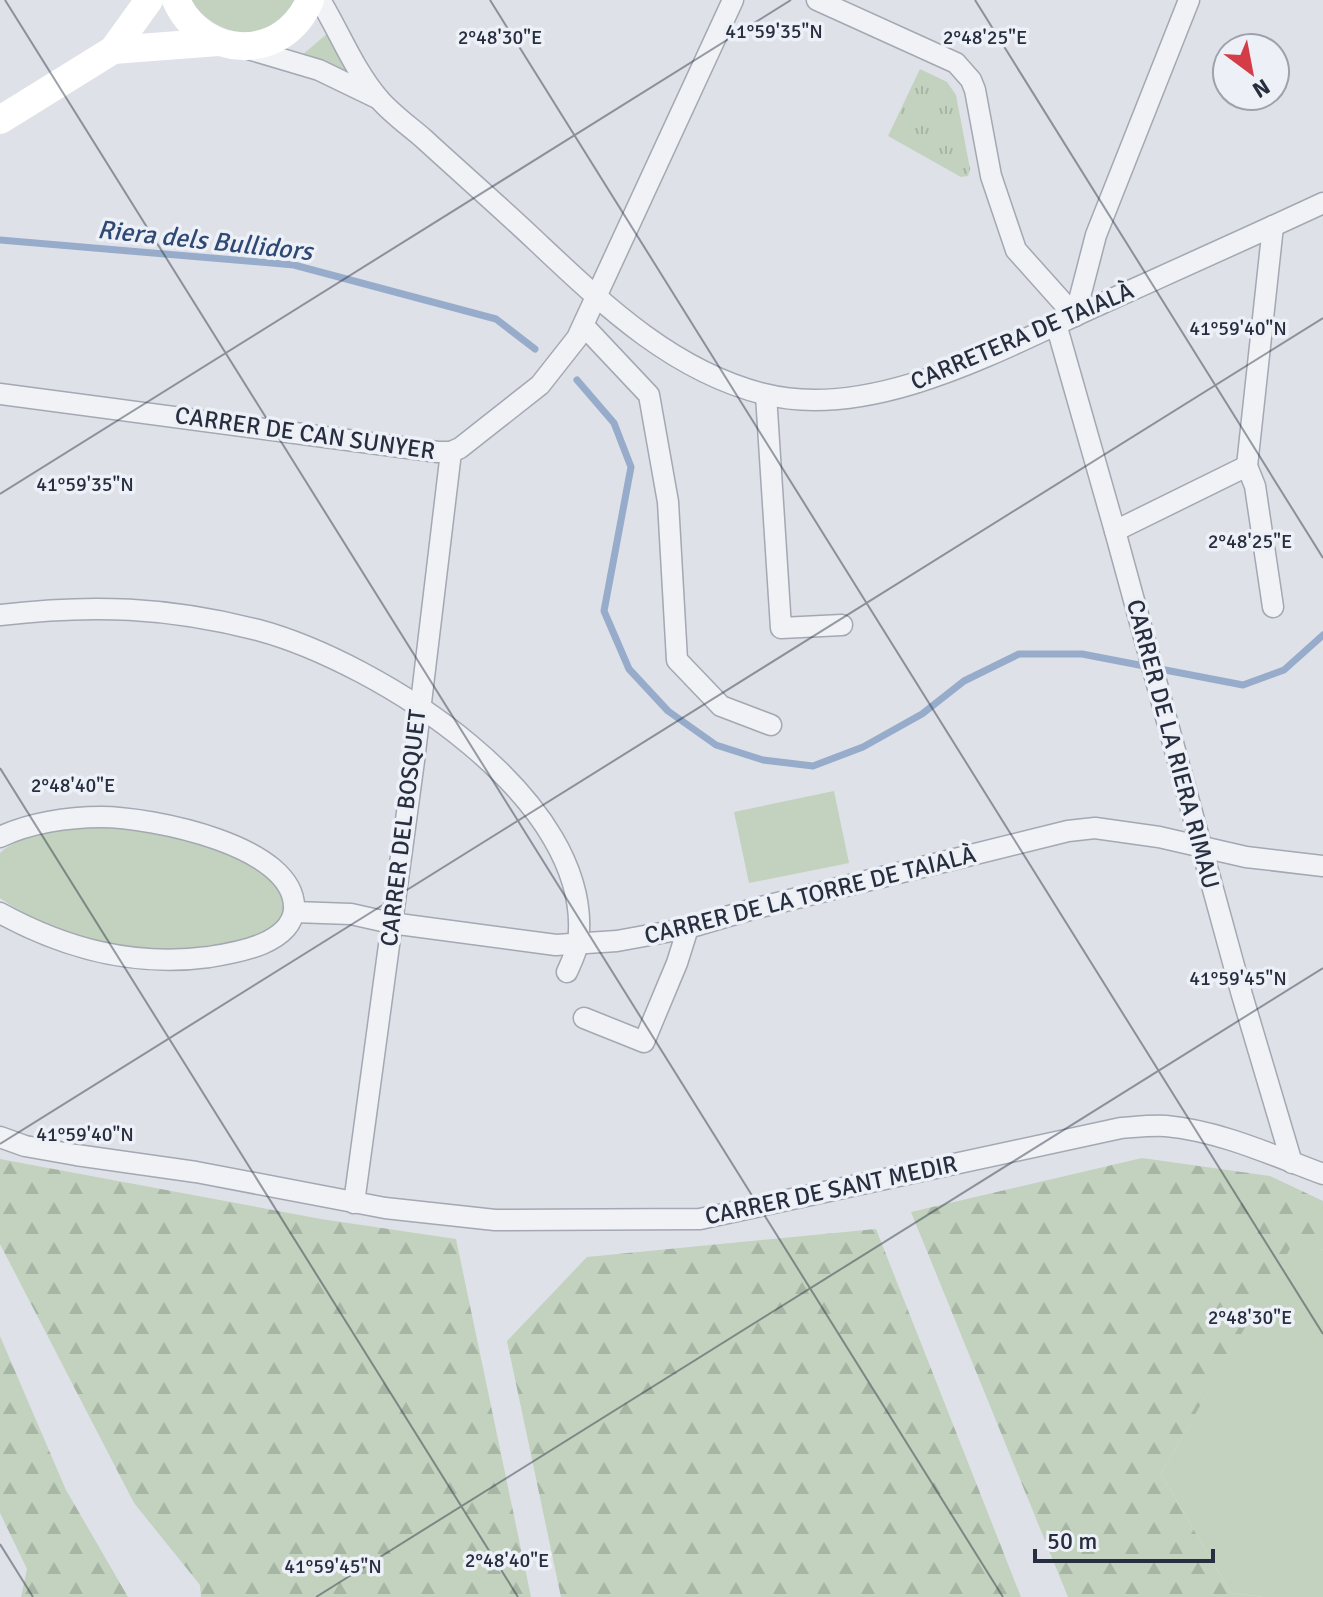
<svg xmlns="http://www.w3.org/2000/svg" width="1323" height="1597" viewBox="0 0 1323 1597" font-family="Signika,sans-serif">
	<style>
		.grass { fill: #c2d2be }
		.forest { fill: url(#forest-firs) }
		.park { fill: url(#park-tufts) }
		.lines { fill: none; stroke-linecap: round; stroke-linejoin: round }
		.stream { stroke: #97acca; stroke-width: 7 }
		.street-casing { stroke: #a3a8b2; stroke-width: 23 }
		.street { stroke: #f0f2f6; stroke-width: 20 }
		.secondary { stroke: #fff; stroke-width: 28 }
		.ticks { fill: none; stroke: #262e3f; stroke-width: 2; stroke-opacity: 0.45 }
		.labels { text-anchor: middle; stroke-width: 7; stroke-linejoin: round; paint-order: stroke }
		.street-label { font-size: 24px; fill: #262e3f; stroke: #edf0f6 }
		.water-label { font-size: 26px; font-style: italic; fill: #2f4975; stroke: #edf0f6 }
		.ticks-label { font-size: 20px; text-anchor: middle; fill: #262e3f; stroke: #edf0f6; stroke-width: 7; stroke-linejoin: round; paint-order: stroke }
	</style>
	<defs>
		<pattern id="forest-firs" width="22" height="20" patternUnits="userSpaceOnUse" patternTransform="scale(2)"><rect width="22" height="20" fill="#c2d2be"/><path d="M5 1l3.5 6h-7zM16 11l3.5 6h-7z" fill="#a7b5a4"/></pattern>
		<pattern id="park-tufts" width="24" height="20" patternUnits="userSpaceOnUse" patternTransform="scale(2)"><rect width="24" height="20" fill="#c2d2be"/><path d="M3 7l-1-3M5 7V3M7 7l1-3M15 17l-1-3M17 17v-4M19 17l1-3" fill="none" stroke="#a7b5a4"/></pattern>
	</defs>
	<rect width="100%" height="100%" fill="#dee1e8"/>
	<g class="grass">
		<path d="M190 0H295C267 46 219 40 190 0Z"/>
		<path d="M328 33 360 84 301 56Z"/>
		<path d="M834 791 849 863 749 883 734 812Z"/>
		<path d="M94 825C152 829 210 840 259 871 265 874 275 879 279 884 289 897 284 912 279 925 269 931 258 938 247 942 237 946 226 946 216 948 142 959 62 942 0 898V853C24 831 63 830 94 825Z"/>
		<path d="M1295 1239 1323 1250V1597H1263L1231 1593 1161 1474Z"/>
	</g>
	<g class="forest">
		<path d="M1142 1158 1270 1176 1323 1201V1250L1295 1240 1161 1474 1231 1593 1263 1597H1068L911 1212Z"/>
		<path d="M0 1159 321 1219 456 1239 531 1597H201L200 1585 134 1503 0 1244Z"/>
		<path d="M876 1229 1021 1597H561L507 1341 587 1257Z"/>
		<path d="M0 1336 66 1490 128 1597H21L27 1569 0 1513Z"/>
	</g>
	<path class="park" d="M920 69 947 82 956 95 970 169 968 176 961 177 888 136Z"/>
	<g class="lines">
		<g class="stream">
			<path d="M0 240 294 265 496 319 535 349"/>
			<path d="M577 380 614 423 631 467 604 611 629 669 668 711 716 745 763 760 813 766 863 747 922 714 964 681 1019 654H1082L1243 685 1284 670 1323 635"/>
		</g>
		<g class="street-casing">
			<g id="street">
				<path d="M320 0C340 33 354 70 379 99 392 114 409 126 424 139 461 173 499 206 536 241 603 304 672 371 764 394 873 422 1005 347 1103 303 1176 270 1250 237 1323 203"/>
				<path d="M817 0 956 63 971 80 975 90 991 176 1016 250 1075 316"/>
				<path d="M245 48 319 70 379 99"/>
				<path d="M1273 226 1247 466 1255 486 1273 607"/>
				<path d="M1075 316 1096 235 1189 0"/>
				<path d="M1056 324 1115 531 1242 995 1292 1163"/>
				<path d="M584 326 649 395 668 502 677 660 721 706 771 725"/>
				<path d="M0 394 438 452H451L460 448 540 385 577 338 733 0"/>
				<path d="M766 395 781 628 842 625"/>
				<path d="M1115 531 1247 466"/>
				<path d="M0 615C92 604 168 607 258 630 377 662 597 799 578 943 576 953 571 963 567 972"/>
				<path d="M0 837C29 823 68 817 101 817 149 817 298 845 294 910 292 928 276 938 262 944 245 951 228 954 209 957 134 967 66 949 0 913"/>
				<path d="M294 912 351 914 391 923 556 945 617 941 688 928 753 909 959 858 1068 831 1095 828 1159 837 1246 857 1323 866"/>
				<path d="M584 1018 644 1042 677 963 688 928"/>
				<path d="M0 1137 25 1146 76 1155 196 1172 385 1208 495 1220 700 1219 1121 1128C1136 1127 1151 1125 1166 1126 1220 1131 1272 1155 1323 1174"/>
				<path d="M354 1203 414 761 451 452"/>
			</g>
		</g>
		<use href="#street" class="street"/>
		<g class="secondary">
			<path d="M176 0C202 60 284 63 310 0"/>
			<path d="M113 50 218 42"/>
			<path d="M0 120 113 50 149 0"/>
		</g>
	</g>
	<path class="ticks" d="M5 0 1003 1597M490 0 1323 1334M975 0 1323 558M0 494 791 0M0 768 518 1597M0 1144 1323 318M0 1544 33 1597M316 1597 1323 968"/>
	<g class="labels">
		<g class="street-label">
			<text transform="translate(1022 336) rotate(-23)" y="8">CARRETERA DE TAIALÀ</text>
			<text transform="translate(305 433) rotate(8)" y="8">CARRER DE CAN SUNYER</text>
			<text transform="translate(1173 744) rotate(75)" y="8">CARRER DE LA RIERA RIMAU</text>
			<text transform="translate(403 828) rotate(-83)" y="8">CARRER DEL BOSQUET</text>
			<text transform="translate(810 895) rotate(-14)" y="8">CARRER DE LA TORRE DE TAIALÀ</text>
			<text transform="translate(831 1190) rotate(-12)" y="8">CARRER DE SANT MEDIR</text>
		</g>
		<g class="water-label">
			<text transform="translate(205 240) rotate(6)" y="9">Riera dels Bullidors</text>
		</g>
	</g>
	<g class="ticks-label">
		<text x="774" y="38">41°59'35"N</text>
		<text x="500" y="44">2°48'30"E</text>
		<text x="985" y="44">2°48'25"E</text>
		<text x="1238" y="335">41°59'40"N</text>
		<text x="85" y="491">41°59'35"N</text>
		<text x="1250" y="548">2°48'25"E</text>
		<text x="73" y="792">2°48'40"E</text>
		<text x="1238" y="985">41°59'45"N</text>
		<text x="85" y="1141">41°59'40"N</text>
		<text x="1250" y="1324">2°48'30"E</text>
		<text x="507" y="1567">2°48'40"E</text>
		<text x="333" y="1573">41°59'45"N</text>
	</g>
	<g transform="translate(1251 72) rotate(148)"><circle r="38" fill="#edf0f6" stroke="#9da2ad" stroke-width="2"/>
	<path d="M0-6L14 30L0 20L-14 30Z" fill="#d43c48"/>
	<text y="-12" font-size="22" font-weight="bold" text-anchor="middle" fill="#262e3f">N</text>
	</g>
	<path d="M1035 1549v12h178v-12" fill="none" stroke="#262e3f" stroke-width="4"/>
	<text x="1047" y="1549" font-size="24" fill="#262e3f" stroke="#edf0f6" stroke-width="6" paint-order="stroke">50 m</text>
</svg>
